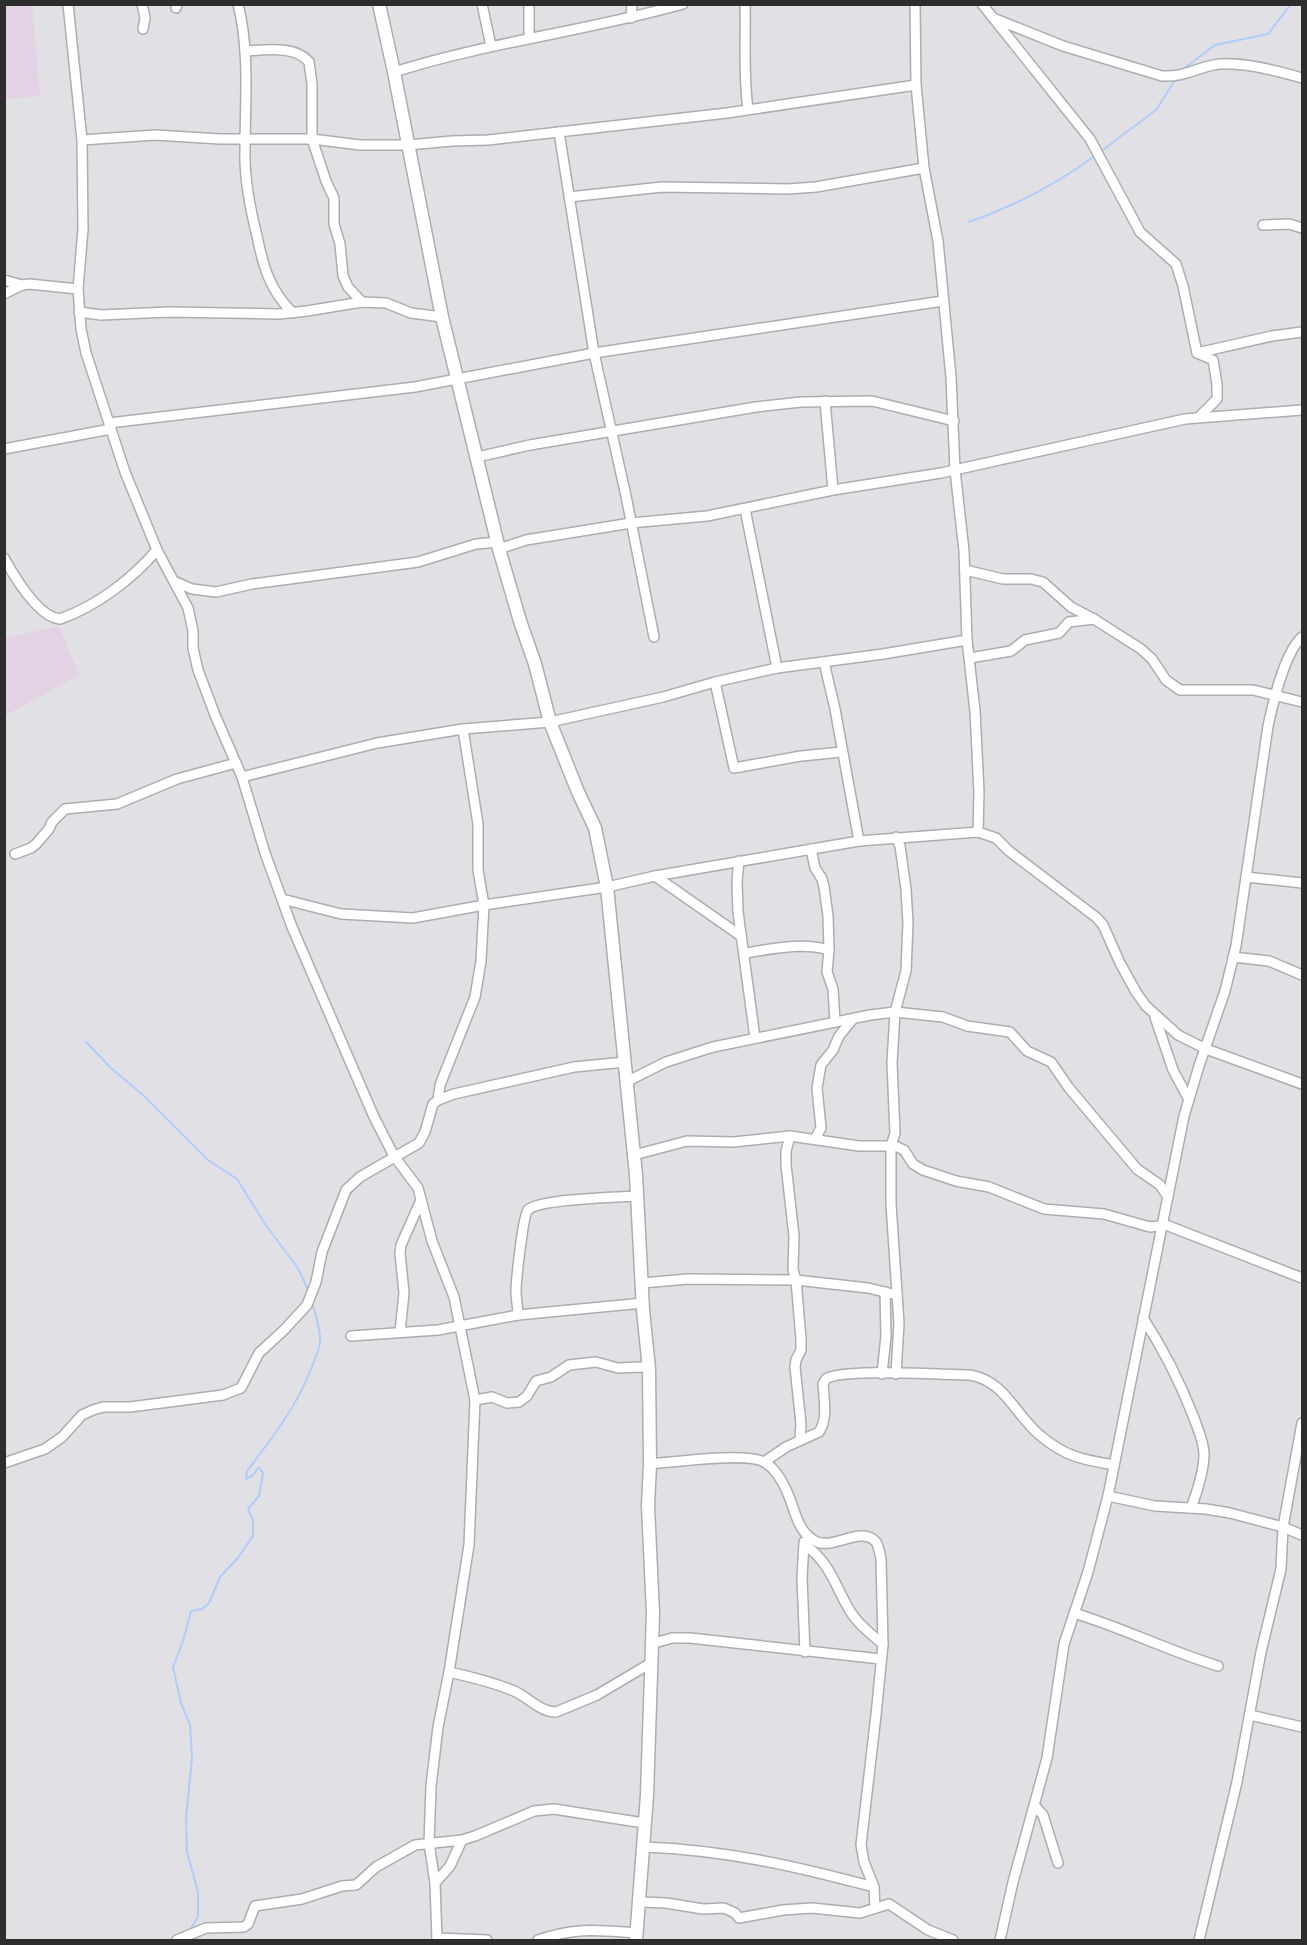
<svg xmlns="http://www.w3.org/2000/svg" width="1307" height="1945" viewBox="0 0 1307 1945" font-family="Arial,sans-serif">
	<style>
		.education { fill: #e2d2e4 }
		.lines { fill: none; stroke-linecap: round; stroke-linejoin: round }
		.stream { stroke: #b1ccfb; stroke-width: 2 }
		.street-casing { stroke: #adadb0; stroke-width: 12 }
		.secondary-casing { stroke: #adadb0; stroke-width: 15 }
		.street { stroke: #fff; stroke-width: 9 }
		.secondary { stroke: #fff; stroke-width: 12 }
	</style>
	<rect width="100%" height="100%" fill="#e1e1e5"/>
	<g class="education">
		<path d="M5 4 32 5 40 96 5 99Z"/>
		<path d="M59 626 79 675 6 715 4 711 5 638Z"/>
	</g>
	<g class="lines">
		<g class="stream">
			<path d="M1182 70 1215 45 1268 34 1291 4"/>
			<path d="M1100 152 1156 110 1177 77"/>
			<path d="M969 222C1015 206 1057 184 1096 155"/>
			<path d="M86 1042 111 1068 144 1096 208 1160 237 1179 267 1227 298 1268 308 1290"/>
			<path d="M189 1931 198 1917V1892L187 1852 186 1818 192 1758 190 1725 181 1703 173 1667 183 1641 191 1611 202 1609 209 1603 220 1577 237 1559 253 1536V1520L248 1509 259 1496 263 1473 259 1467 252 1476 246 1479 247 1471C272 1438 296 1408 311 1369 314 1361 319 1351 320 1342 321 1329 315 1314 312 1302"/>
		</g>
		<g class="street-casing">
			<g id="street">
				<path d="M68 4 82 140 83 229 78 289 81 329 86 353 125 472 157 550 188 608 193 631V648L198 670 215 715 242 777 265 853 292 927 374 1117 394 1156 418 1188 432 1241 454 1297 475 1400 469 1545 449 1672 438 1727 431 1786 429 1843 435 1883 437 1940"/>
				<path d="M142 4 145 18 143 29"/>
				<path d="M238 4C250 52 245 102 245 150 244 179 250 208 257 236 263 266 270 291 293 313"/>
				<path d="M482 4 491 46"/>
				<path d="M529 4V38"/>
				<path d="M745 4C746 40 743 74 748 109"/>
				<path d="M915 4 916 85 924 168 938 241 951 377 955 470 964 551 967 640 975 711 979 792 978 832"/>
				<path d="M982 4 1090 139 1140 232 1176 264 1183 286 1197 353 1213 360 1217 384V399L1199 417"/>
				<path d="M176 8 177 4"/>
				<path d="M631 18 632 4"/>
				<path d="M993 18 1063 46 1162 76C1184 77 1194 69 1213 65 1238 60 1278 71 1302 78"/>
				<path d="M245 51C264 50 296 45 309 62L312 84V139L326 181 334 198V224L340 244 343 276 348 287 362 302"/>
				<path d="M394 72C489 42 587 31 683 4"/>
				<path d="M559 132 594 353 626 496 654 637"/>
				<path d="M82 140 155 135 220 139H312L360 145H408L452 141 488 140 727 113 916 85"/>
				<path d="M569 197 662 187 788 189 816 187 924 168"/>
				<path d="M1263 225 1289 224 1302 228"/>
				<path d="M4 280 22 285"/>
				<path d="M4 294 22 285 29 284 78 289"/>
				<path d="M79 312 101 315 169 312 279 314 307 311 362 302 386 303 411 313 442 317"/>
				<path d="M1197 353 1272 336 1302 332"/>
				<path d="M825 401 833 490"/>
				<path d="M109 423 415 387 594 353 943 301"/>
				<path d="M4 449 111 429"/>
				<path d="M477 457 530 445 756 407 801 402 872 401 954 421"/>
				<path d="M745 509 777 668"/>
				<path d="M499 549 526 540 631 523 707 516 833 490 941 473 1185 419 1302 410"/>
				<path d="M4 558C14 576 38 617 60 619 97 606 132 579 157 550"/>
				<path d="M965 570 1003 579H1031L1043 582 1071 607 1094 619 1141 649 1152 659 1166 680 1180 690H1253L1302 702"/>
				<path d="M176 582 192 589 216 592 252 584 418 562 476 544 498 542"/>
				<path d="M970 658 1011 651 1025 640 1059 633 1069 622 1094 619"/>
				<path d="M824 662 835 709 859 841"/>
				<path d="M715 682 734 768 801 756 842 752"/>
				<path d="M242 777 377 743 463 729 550 722 663 697 715 682 777 668 883 654 967 640"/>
				<path d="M811 849 815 868 822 879 824 887 828 916 829 950 827 972 833 989 835 1022"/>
				<path d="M15 854 31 848 36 844 49 829 52 822 65 809 117 804 177 779 236 763"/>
				<path d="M739 861 737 881 738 912 755 1038"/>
				<path d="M655 876 741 936"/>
				<path d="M1246 877 1302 883"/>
				<path d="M282 899 341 914 413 918 484 905 607 887 655 876 859 841 978 832 996 838 1009 851 1097 918 1103 925 1120 963 1136 992 1146 1006 1178 1035 1206 1049 1302 1084"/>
				<path d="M745 953C772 949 802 942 829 950"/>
				<path d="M1233 957 1269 961 1302 975"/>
				<path d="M1155 1017 1173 1070 1189 1100"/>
				<path d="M628 1081 666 1062 713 1047 870 1015 895 1012 943 1017 967 1026 1010 1032 1027 1051 1051 1062 1069 1088 1137 1169 1160 1185 1168 1197"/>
				<path d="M438 1100 440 1085 475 997 481 961 484 905 478 870V824L463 729"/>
				<path d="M790 1136 786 1151V1165L794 1236 793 1270 796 1280 801 1339V1350L796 1360 795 1367 801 1424 800 1440"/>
				<path d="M815 1139 821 1128 817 1088 821 1065 833 1050 839 1036 853 1019"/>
				<path d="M634 1155 687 1141 734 1142 790 1136 859 1146H895L904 1150 913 1164 923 1170 956 1181 989 1187 1044 1209 1104 1214 1150 1227 1166 1225 1302 1278"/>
				<path d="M642 1283 688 1279 796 1280 868 1288 897 1295"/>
				<path d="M518 1315C518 1307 516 1299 516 1292 516 1281 523 1215 528 1210 538 1199 619 1197 637 1196"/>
				<path d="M1143 1318C1164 1350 1180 1382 1194 1418 1198 1430 1204 1442 1204 1454 1204 1472 1197 1492 1191 1508"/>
				<path d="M400 1332 404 1293 400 1253 401 1245 421 1200"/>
				<path d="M351 1336 438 1330 518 1315 643 1303"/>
				<path d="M882 1374 886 1336 885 1292"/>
				<path d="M896 1374 899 1323 891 1204V1146L895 1133 892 1063 895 1012 906 971 908 923 906 889 900 846 896 837"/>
				<path d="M475 1400 492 1397 507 1403 519 1402 527 1396 536 1381 551 1377 569 1365 596 1362 618 1368 641 1367 649 1369"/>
				<path d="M764 1462 786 1447 819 1432C828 1419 824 1400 823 1384L826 1379C843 1368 944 1375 970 1375 1006 1381 1015 1416 1042 1437 1066 1457 1085 1460 1114 1465"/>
				<path d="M4 1463 45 1449 62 1437 82 1415 93 1410 103 1407H130L223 1395 241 1388 259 1353 284 1330 307 1305 316 1282 322 1252 346 1190 360 1177 419 1143 425 1132 433 1104 438 1100 454 1094 574 1067 625 1062"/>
				<path d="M650 1464C673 1462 747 1452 764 1462 777 1469 785 1486 790 1499 796 1515 799 1532 815 1541 832 1551 861 1525 876 1542 879 1547 880 1554 881 1559L883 1644 876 1715 861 1845 864 1862 874 1887 875 1908"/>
				<path d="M1108 1496 1155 1506 1206 1509 1230 1513 1283 1527 1302 1535"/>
				<path d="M804 1542 802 1578 805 1652"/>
				<path d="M805 1545C832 1564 835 1588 852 1614 860 1626 872 1635 883 1644"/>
				<path d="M1074 1613C1123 1628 1169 1651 1218 1666"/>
				<path d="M651 1644 672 1638H690L881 1659"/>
				<path d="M449 1672C471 1677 493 1682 514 1691 528 1697 540 1712 556 1712L597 1695 651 1663"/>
				<path d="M1250 1715 1302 1727"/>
				<path d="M1035 1806 1043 1815 1058 1863"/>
				<path d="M644 1847C726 1850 795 1866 874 1887"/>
				<path d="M435 1883 450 1866 462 1840"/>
				<path d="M640 1902 666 1903 703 1909 724 1908 735 1913 739 1918 783 1910 812 1908 860 1913 889 1904 928 1930 953 1940"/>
				<path d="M437 1938 487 1940"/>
				<path d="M177 1940 206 1928 244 1927 248 1924 255 1906 302 1899 342 1886 356 1885 376 1867 415 1845 462 1840 475 1836 534 1811 554 1809 644 1823"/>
				<path d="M538 1940C576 1927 597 1930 637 1933"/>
				<path d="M1000 1940 1013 1882 1047 1758 1064 1644 1088 1572 1108 1496 1184 1116 1199 1066 1225 991 1236 946 1268 726C1273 703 1284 653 1302 637"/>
				<path d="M1199 1940 1237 1782 1261 1652 1281 1569 1283 1527 1302 1423"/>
			</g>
		</g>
		<g class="secondary-casing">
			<path id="secondary" d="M379 4 394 72 442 317 499 549 520 621 535 664 550 722 578 792 595 828 607 887 636 1175 643 1310 649 1369 650 1464 648 1506 653 1613 647 1795 636 1940"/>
		</g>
		<use href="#street" class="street"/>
		<use href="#secondary" class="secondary"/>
	</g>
	<rect width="1307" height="1945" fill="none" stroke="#2d2d2e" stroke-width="12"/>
</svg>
